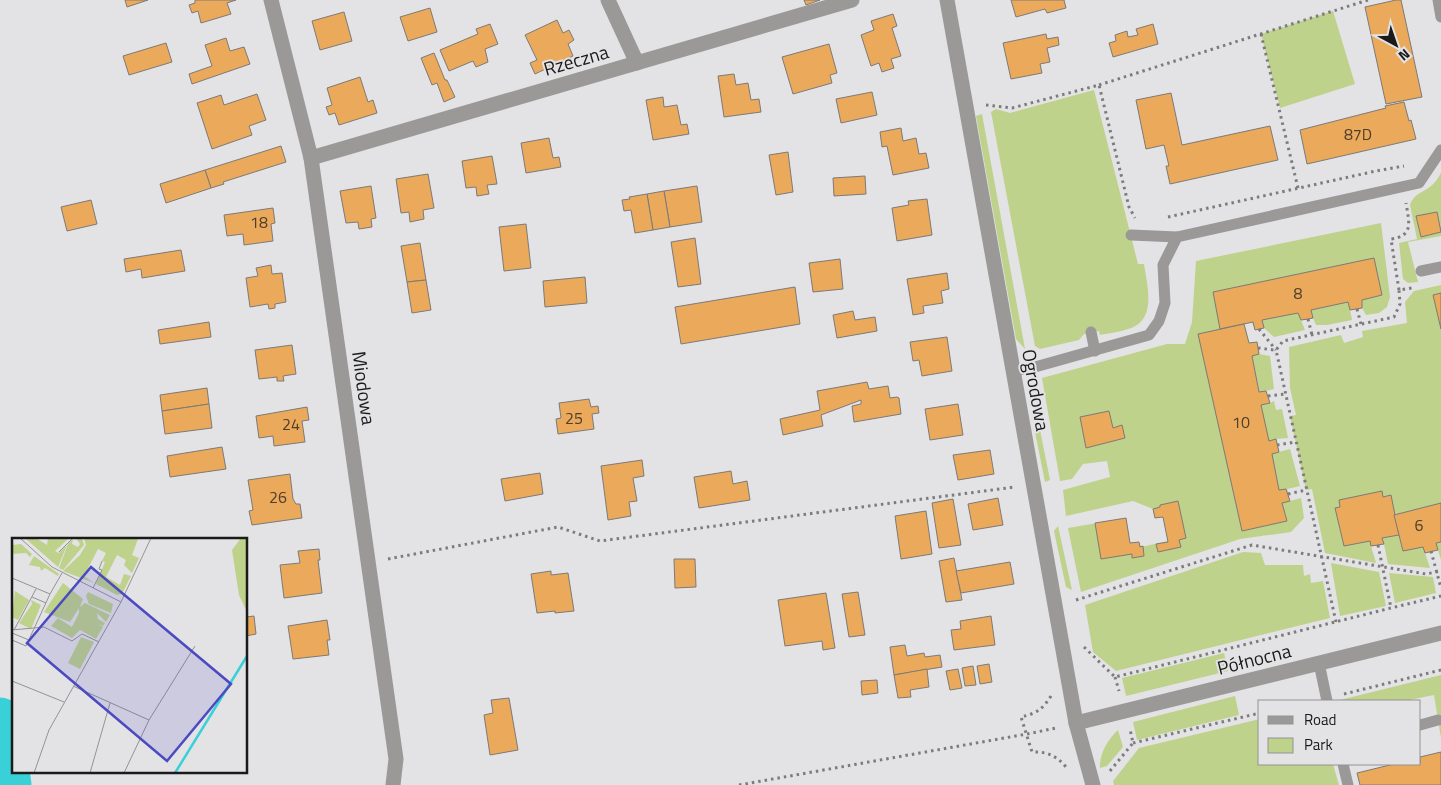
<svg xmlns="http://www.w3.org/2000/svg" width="1441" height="785" viewBox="0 0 1441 785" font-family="'Titillium Web',sans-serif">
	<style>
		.green { fill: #bed28b }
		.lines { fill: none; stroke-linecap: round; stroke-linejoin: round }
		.river { stroke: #38d1d8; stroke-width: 45 }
		.building { fill: #eaa95b; stroke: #7c7a78 }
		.path { stroke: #7c7c7d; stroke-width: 3; stroke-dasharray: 2.5 4; stroke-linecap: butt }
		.lane { stroke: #9a9998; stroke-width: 11 }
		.street { stroke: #9a9998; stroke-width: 15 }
		.labels { text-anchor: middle; stroke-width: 4; stroke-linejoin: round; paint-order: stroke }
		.number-label { font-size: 16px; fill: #4e3e2b }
		.street-label { font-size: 19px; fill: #1a1a1b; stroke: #e3e2e5 }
		.inset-river { fill: none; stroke: #38d1d8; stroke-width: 2.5 }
		.inset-road { fill: none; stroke: #939294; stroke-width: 1 }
		.view { fill: #4c4ac0; fill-opacity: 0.15; stroke: #4c4ac0; stroke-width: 2.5 }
		.inset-edge { fill: none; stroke: #1a1a1b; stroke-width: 2.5 }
	</style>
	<rect width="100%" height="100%" fill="#e3e2e5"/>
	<g class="green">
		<path d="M1333 11 1355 84 1280 108 1261 34Z"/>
		<path d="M1094 90 1138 264H1144C1147 285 1157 318 1131 328 1121 332 1110 333 1100 335L1099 331 1084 334 1079 340 1040 349 1035 346 991 112 996 109 1010 113Z"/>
		<path d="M982 114 1025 349 1016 339 976 116Z"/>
		<path d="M1441 173V236L1408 242 1418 282 1408 283 1403 279 1399 243 1417 239 1410 205C1414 193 1423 193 1431 186 1435 183 1438 178 1441 173Z"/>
		<path d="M1381 223 1390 297 1387 307 1379 313 1366 315 1362 308 1350 310 1352 320 1327 325H1316L1313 318 1301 320 1305 330 1274 337 1264 328 1255 330 1252 322 1244 324 1249 343 1257 342 1259 354 1270 356 1274 389 1266 391 1270 403 1274 401 1276 410 1282 409 1288 438 1276 439 1279 452 1290 449 1300 486 1287 489 1290 501 1301 498 1304 518 1291 532 1240 539 1081 592 1068 528 1126 518 1130 543 1139 542 1141 547 1168 541 1163 517 1155 518 1153 509 1133 501 1066 516 1063 490 1110 477 1107 461 1083 464 1072 479 1060 481 1042 378 1167 344H1185L1192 322 1196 261Z"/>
		<path d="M1441 285V560L1438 550 1425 553 1430 568 1388 564 1384 544 1371 546 1376 563 1325 553 1312 489 1306 490 1290 416 1296 415 1290 388 1289 347 1341 335 1344 343 1363 337 1362 331 1407 323 1405 302 1414 291Z"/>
		<path d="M1040 430 1050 480 1045 482 1035 432Z"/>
		<path d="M1058 526 1072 590 1066 587 1054 531Z"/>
		<path d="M1243 552 1261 553 1265 565H1303L1304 576 1310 574 1311 583 1323 581 1330 618 1116 671 1093 652 1085 605Z"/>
		<path d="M1331 563 1379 572 1386 606 1340 616Z"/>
		<path d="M1389 573 1433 577 1436 593 1395 603Z"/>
		<path d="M1224 653 1228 671 1126 696 1122 678Z"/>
		<path d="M1441 675V738L1434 695 1404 701H1340V700Z"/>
		<path d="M1235 696 1239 715 1137 740 1133 722Z"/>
		<path d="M1260 719V764H1333L1339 785H1114L1113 781 1139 748Z"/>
		<path d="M1118 730 1123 747 1107 766 1100 768C1099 754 1108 739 1118 730Z"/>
	</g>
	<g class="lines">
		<path class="river" d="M0 720 9 785"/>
	</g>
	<g class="building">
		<path d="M125 0H148L127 7Z"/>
		<path d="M195 0H236L227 3 231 14 201 23 198 11 192 13 189 5 195 3Z"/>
		<path d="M804 0H820L806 5Z"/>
		<path d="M1011 0H1064L1066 8 1047 13 1045 9 1016 17Z"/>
		<path d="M1396 0H1401L1422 97 1386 104 1365 7Z"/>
		<path d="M430 8 437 32 408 41 400 17Z"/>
		<path d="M344 12 352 41 320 50 312 21Z"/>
		<path d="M893 14 897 26 892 28 901 56 891 59 894 68 882 72 879 63 871 66 861 35 874 30 871 21Z"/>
		<path d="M557 20 563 33 569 30 574 40 568 44 573 56 535 74 530 63 537 60 525 35Z"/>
		<path d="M490 24 498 44 485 49 488 62 476 67 473 61 449 71 440 50 478 34 476 29Z"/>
		<path d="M1153 24 1158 44 1113 57 1109 43 1116 41 1115 35 1127 31 1128 37 1138 35 1136 29Z"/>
		<path d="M1046 34 1047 39 1058 37 1059 45 1047 48 1050 62 1040 64 1042 73 1011 79 1003 43Z"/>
		<path d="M226 38 230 51 244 47 250 64 192 84 189 74 212 66 205 45Z"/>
		<path d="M166 43 172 62 129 75 123 56Z"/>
		<path d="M829 44 837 73 830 75 832 83 793 94 782 57Z"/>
		<path d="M434 53 445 80H447L455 97 444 102 437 83 432 85 421 58Z"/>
		<path d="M734 74 736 85 748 83 751 100 759 99 761 112 724 117 718 76Z"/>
		<path d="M360 77 368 102 373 100 377 113 339 125 335 113 329 115 326 107 332 105 327 88Z"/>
		<path d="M872 92 877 115 841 123 836 99Z"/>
		<path d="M1171 93 1182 145 1270 126 1278 160 1170 184 1166 166H1169L1164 145 1146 149 1136 100Z"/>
		<path d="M257 94 266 120 249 126 252 135 212 149 197 103 221 95 224 105Z"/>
		<path d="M663 97 664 107 677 105 681 125 687 124 689 134 653 140 646 100Z"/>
		<path d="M1404 102 1409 121 1411 120 1416 139 1307 164 1300 130 1386 108 1385 106Z"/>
		<path d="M901 128 903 141 916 138 919 154 926 153 929 168 893 175 887 146 882 147 880 132Z"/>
		<path d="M549 138 553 158 559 157 561 167 526 173 521 143Z"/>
		<path d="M281 146 286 162 223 182 224 184 211 188 205 170Z"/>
		<path d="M788 152 793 192 776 195 769 155Z"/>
		<path d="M492 156 497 184 487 185 489 194 477 196 476 187 466 188 462 161Z"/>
		<path d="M205 170 211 188 166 203 160 184Z"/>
		<path d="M428 174 434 208 423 210 424 219 410 222 409 212 401 213 396 179Z"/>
		<path d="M865 176 866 194 834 196 833 178Z"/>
		<path d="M371 186 376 218 371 219 372 227 359 229 358 222 346 223 340 191Z"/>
		<path d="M697 186 702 222 670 227 664 191Z"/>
		<path d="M664 191 670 227 653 230 647 194Z"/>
		<path d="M647 194 653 230 635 233 631 210 624 211 622 200 630 199 629 197Z"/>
		<path d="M927 199 932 235 897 241 892 208 909 205 908 201Z"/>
		<path d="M91 200 97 224 67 231 61 207Z"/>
		<path d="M273 208 275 223 271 224 273 241 244 245 243 234 227 236 224 215Z"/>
		<path d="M1437 212 1441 232 1421 237 1416 216Z"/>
		<path d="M526 224 531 268 504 271 499 227Z"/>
		<path d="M695 238 701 284 678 287 671 242Z"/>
		<path d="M420 243 426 280 407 282 401 246Z"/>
		<path d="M181 250 185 271 142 278 141 269 126 272 124 259Z"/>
		<path d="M1374 258 1382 295 1362 300V308L1350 310 1348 302 1311 310 1313 318 1308 319 1301 320 1298 313 1262 320 1264 328 1255 330 1253 322 1220 329 1213 292Z"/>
		<path d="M840 259 843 289 813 292 809 263Z"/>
		<path d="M271 265 272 274 282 273 286 302 275 304V308L269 309 268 304 250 307 246 278 258 276 256 268Z"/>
		<path d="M947 273 949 289 941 291 943 303 923 306 924 313 913 315 907 279Z"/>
		<path d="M585 277 587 303 545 307 543 281Z"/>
		<path d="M426 280 431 310 412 313 407 282Z"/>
		<path d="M795 287 800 324 681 344 675 307Z"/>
		<path d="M1441 293V329L1433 295Z"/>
		<path d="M853 311 855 320 875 317 877 331 837 338 833 315Z"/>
		<path d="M209 322 211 337 160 344 158 330Z"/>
		<path d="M1244 324 1249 343 1257 342 1259 354 1252 356 1259 392 1266 391 1270 403 1261 405 1269 441 1276 439 1279 452 1272 454 1279 490 1286 489 1290 501 1282 503 1287 521 1242 531 1198 334Z"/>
		<path d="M947 337 952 371 922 376 919 360 913 361 910 342Z"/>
		<path d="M292 345 296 374 283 376 284 381H277V377L259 379 255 350Z"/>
		<path d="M867 382 869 389 888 386 890 398 897 397 899 398 901 414 854 422 852 406 861 404V400L821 415 823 426 783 435 780 419 820 410 817 391Z"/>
		<path d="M207 388 209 404 162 411 160 395Z"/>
		<path d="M589 399 591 407 598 406 599 413 592 414 594 429 558 434 556 419 561 418 559 403Z"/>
		<path d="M209 404 212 428 165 434 162 411Z"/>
		<path d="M958 404 963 435 930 440 925 409Z"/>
		<path d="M307 407 309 420 302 421 305 442 274 446 273 436 259 438 256 416Z"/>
		<path d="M1109 411 1113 428 1122 425 1125 438 1086 448 1080 417Z"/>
		<path d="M222 447 226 469 170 477 167 456Z"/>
		<path d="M990 450 994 474 958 480 953 455Z"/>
		<path d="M642 460 644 476 633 478 637 501 629 502 631 516 608 520 601 466Z"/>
		<path d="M731 471 733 484 747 481 750 500 699 508 694 477Z"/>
		<path d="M540 473 543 494 505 501 501 479Z"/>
		<path d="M290 474 293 499 296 504H300L302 518 252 525 249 511 253 510 248 480Z"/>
		<path d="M1382 491 1383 497 1391 495 1399 535 1382 538 1384 544 1371 546 1370 541 1344 546 1335 508 1340 507 1339 500Z"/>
		<path d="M998 498 1003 525 973 530 968 504Z"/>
		<path d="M953 499 961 545 939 548 932 503Z"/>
		<path d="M1178 501 1186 538 1179 540 1181 547 1158 552 1156 544 1168 542 1163 517 1155 518 1153 509 1160 507V505Z"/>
		<path d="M1441 503V542L1436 543 1438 550 1425 553 1423 547 1403 551 1394 515Z"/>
		<path d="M926 511 932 554 901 559 895 516Z"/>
		<path d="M1126 518 1130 543 1139 542 1140 547 1143 546 1144 556 1132 558V554L1101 559 1095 523Z"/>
		<path d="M319 549 320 560H318L322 593 284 598 280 565 300 563 298 551Z"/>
		<path d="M954 558 962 600 946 602 939 561Z"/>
		<path d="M674 559H695L696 587 675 588Z"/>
		<path d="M1010 562 1014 584 961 593 956 571Z"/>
		<path d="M551 571V575L568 573 574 611 555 613V611L537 613 531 574Z"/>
		<path d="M858 592 865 635 849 637 842 594Z"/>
		<path d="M826 593 835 648 823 650 822 641 785 646 778 600Z"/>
		<path d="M254 616 256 634 246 636V617Z"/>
		<path d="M991 616 995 645 954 650 951 630 961 629 960 621Z"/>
		<path d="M327 620 330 640H327L329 655 293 659 288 626Z"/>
		<path d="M905 645 907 656 924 653 925 657 940 655 942 667 894 675 890 647Z"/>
		<path d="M989 664 992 682 980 684 977 666Z"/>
		<path d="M973 666 976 685 965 686 962 668Z"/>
		<path d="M927 669 929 687 910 690 911 697 898 698 894 675Z"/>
		<path d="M958 669 962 688 950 690 946 671Z"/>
		<path d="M877 680 878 693 862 695 861 681Z"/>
		<path d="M509 698 518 750 490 755 484 715 493 713 491 700Z"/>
		<path d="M1441 752V785H1360L1357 773 1394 764H1420V757Z"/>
	</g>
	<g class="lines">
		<g class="path">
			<path d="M1261 34 1298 188"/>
			<path d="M1099 85 1368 0"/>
			<path d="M986 105 1012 108 1099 85 1129 207 1135 218"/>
			<path d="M1168 217 1376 171 1404 166"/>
			<path d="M1399 290 1391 239C1414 236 1409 222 1406 203"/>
			<path d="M1357 309 1361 324"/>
			<path d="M1308 319 1312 335"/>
			<path d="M1259 329 1276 350"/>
			<path d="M1258 348 1274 350"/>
			<path d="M1268 396 1285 394"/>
			<path d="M1277 445 1296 442"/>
			<path d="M1288 494 1306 490"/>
			<path d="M1378 545 1391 608"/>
			<path d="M1431 551 1441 588"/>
			<path d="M388 559 558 527 600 541 1015 487"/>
			<path d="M1076 600 1252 545 1426 574 1441 571"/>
			<path d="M1336 622 1276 350 1283 341 1394 317 1400 304 1399 290 1412 288"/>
			<path d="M1084 647 1115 677 1391 608 1441 596"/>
			<path d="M1115 677 1119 691"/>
			<path d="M1344 694 1441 670"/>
			<path d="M1051 696C1042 710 1037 713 1021 717L1032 752C1046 751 1057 756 1066 767"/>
			<path d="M1133 743 1260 713"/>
			<path d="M1110 771 1133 743 1130 729"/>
			<path d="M739 785 1027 734 1056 728"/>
		</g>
		<g class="lane">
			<path d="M1438 0 1441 17"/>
			<path d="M1131 235 1177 237"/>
			<path d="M1421 271 1441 267"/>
			<path d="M1091 332 1095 351"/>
			<path d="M1012 371 1035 367 1149 335 1159 321 1165 303 1163 265 1177 237 1419 183 1441 150"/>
			<path d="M1319 663 1327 701"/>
			<path d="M1420 725 1438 720"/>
			<path d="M1343 764 1348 785"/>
		</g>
		<g class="street">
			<path d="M271 0 311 158 396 759 393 785"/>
			<path d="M608 0 637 63"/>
			<path d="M947 0 1076 723 1093 785"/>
			<path d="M311 158 852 0"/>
			<path d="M1076 723 1441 633"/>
		</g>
	</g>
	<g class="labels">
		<g class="number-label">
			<text x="1358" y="140">87D</text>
			<text x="259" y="228">18</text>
			<text x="1298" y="299">8</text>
			<text x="574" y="424">25</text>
			<text x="1241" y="428">10</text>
			<text x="291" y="430">24</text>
			<text x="278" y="503">26</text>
			<text x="1419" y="531">6</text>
		</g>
		<g class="street-label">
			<text transform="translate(576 60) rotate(-16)" y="7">Rzeczna</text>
			<text transform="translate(364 388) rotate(82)" y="7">Miodowa</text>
			<text transform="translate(1036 390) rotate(80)" y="7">Ogrodowa</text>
			<text transform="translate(1254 659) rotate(-14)" y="7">Północna</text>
		</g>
	</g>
	<g transform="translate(12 538)">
		<rect width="235" height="235" fill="#e3e2e5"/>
		<path d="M13 0H24L35 7 36 0H57L43 13 47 15 55 7 46 29ZM64 0H70L72 7 51 32 47 30 56 6 61 1 60 6 66 9 68 6ZM72 0 126 1 120 17 127 20 120 35 112 27 114 22 105 17 94 39 108 47 112 36 119 38 110 56 105 57 84 46 93 24 90 23 94 15 86 11 72 38 82 45 51 33 68 17 74 7ZM229 0H235V74L227 57 220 12ZM9 6 20 16 18 19 14 15 0 16V7ZM22 18 47 36 46 38 33 30 29 33 28 29 17 27ZM51 45 71 61 68 69 73 65 98 77 94 84 85 75 86 81 93 85 91 88 86 86 91 89 84 101 68 92 60 100 39 88 46 80 60 89 67 75V70L58 84 32 74ZM3 53 17 62 6 82 0 79ZM76 54 101 66 99 75 77 66 74 58ZM19 62 29 67 19 91 7 85 20 66ZM69 99 82 104 68 131 56 125Z" fill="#bed28b"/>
		<path class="inset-river" d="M163 235 235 118"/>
		<path class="inset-road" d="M8 0 40 29 109 64M47 14 61 0M0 40 38 56 50 35M81 50 90 32 87 31 90 23M20 59 34 65M0 92 32 89 60 103 70 96 87 104M2 92 24 51M0 95 17 102M0 102 14 108 38 56M0 143 52 164M61 148 137 182M22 235 37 192 109 64 139 0M78 235 98 165M112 235 137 182 183 108"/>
		<path class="view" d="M79 29 219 146 155 223 15 105Z"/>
		<rect width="235" height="235" class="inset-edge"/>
	</g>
	<rect x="1258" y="700" width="162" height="65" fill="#e3e2e5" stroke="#939294"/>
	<rect x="1268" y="716" width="25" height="8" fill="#9a9998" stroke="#939294"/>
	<text x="1304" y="725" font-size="15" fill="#1a1a1b">Road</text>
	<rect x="1268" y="738" width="25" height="15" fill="#bed28b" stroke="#939294"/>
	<text x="1304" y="750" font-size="15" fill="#1a1a1b">Park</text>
	<g transform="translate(1396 45) rotate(140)" stroke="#e3e2e5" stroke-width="4" paint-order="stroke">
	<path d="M0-4L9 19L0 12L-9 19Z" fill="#1a1a1b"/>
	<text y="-8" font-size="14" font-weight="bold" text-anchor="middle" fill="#1a1a1b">N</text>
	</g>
</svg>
